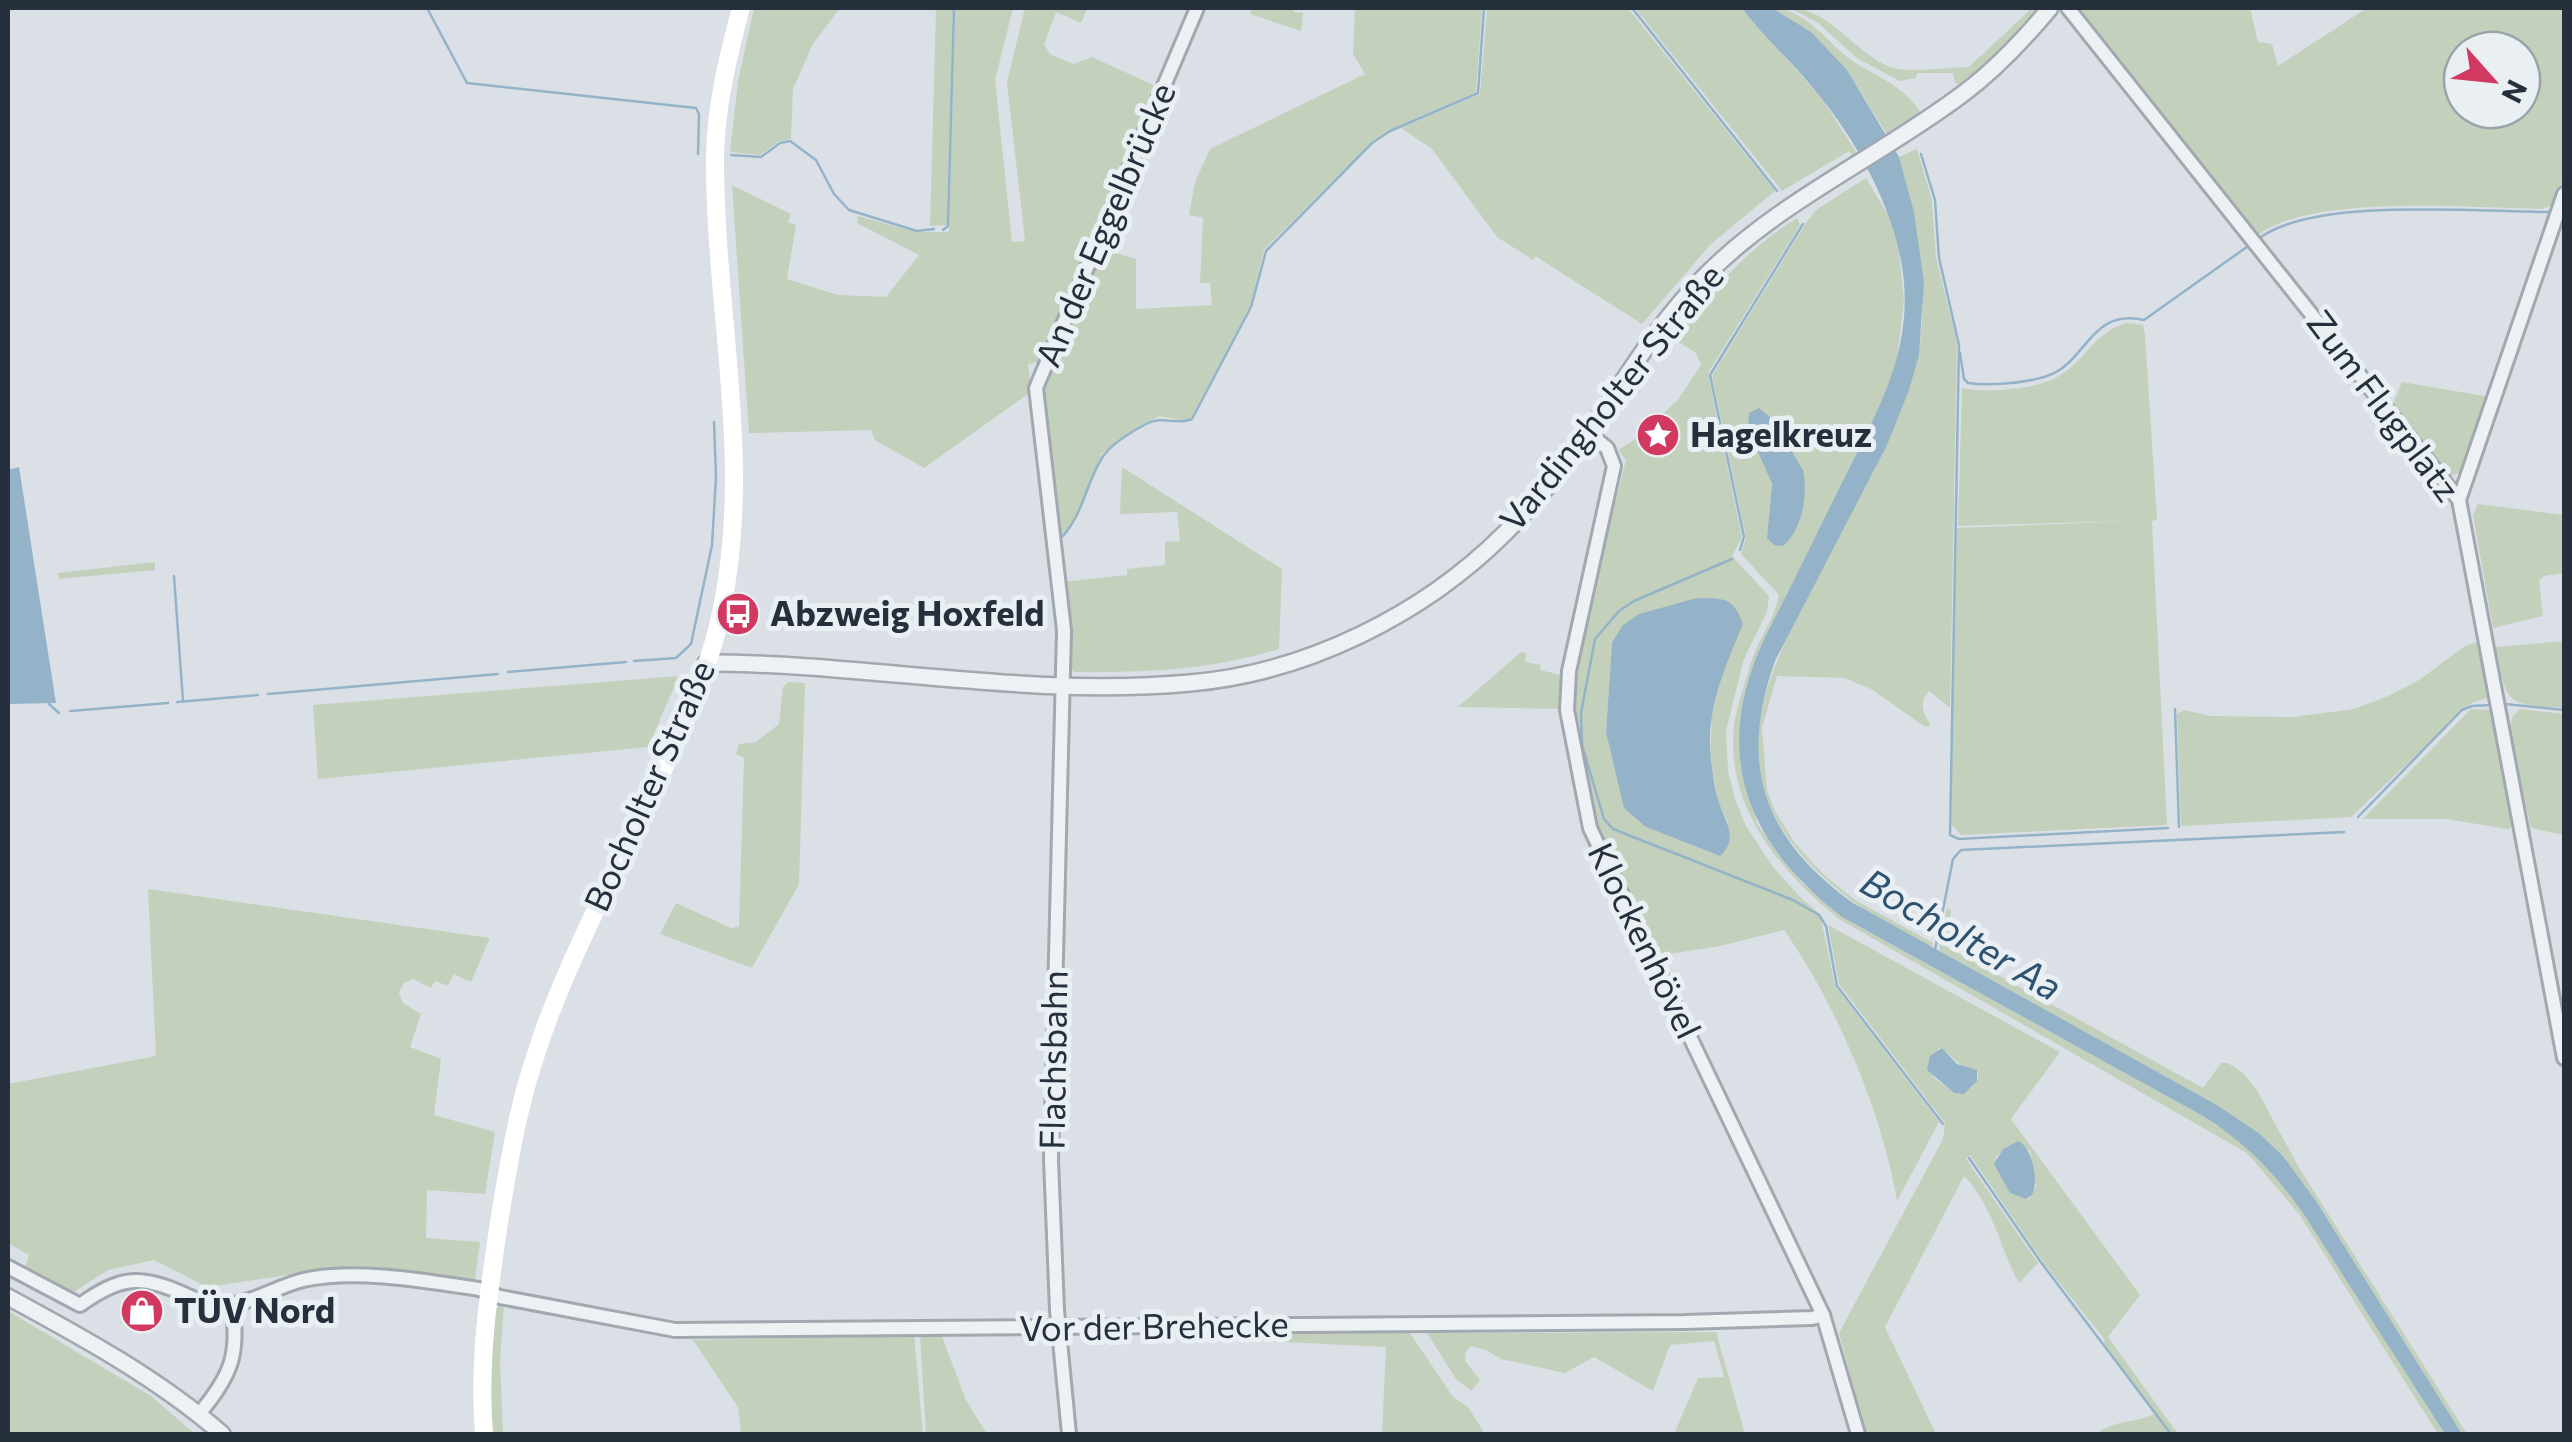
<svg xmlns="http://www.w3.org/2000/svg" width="2572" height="1442" viewBox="0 0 2572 1442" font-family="Commissioner,sans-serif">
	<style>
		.green { fill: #c3d0bc; fill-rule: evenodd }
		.water { fill: #94b3c8 }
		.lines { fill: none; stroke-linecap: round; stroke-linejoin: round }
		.stream { stroke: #94b3c8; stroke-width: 2.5 }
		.minor-casing { stroke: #a1a8b0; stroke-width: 18 }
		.tertiary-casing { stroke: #a1a8b0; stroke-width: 20 }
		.minor { stroke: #eef1f4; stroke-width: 12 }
		.tertiary { stroke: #eef1f4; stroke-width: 15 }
		.secondary { stroke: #fff; stroke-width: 18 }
		.labels { text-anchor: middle; stroke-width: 10; stroke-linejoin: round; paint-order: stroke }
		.street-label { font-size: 35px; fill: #25303c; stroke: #eaeff4 }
		.poi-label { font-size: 35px; font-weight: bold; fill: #25303c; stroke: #eaeff4; text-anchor: start }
		.water-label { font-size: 38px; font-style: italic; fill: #2e5371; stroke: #eaeff4 }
	</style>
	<rect width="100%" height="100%" fill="#dbe0e6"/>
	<g class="green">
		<path d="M754 8H840L813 44 793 89 791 139 779 141 760 155 730 152 738 81Z"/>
		<path d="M936 8H953L947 225 930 226Z"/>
		<path d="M955 8H1013L995 80 1012 242 1025 241 1007 82 1025 8H1087L1081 23 1056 12 1044 44 1050 54 1073 64 1092 57 1158 87 1043 361 1028 364 1031 392 924 468 875 440 871 430 749 433 732 185 791 214 788 222 796 225 787 279 838 295 886 297 919 255 857 223 858 216 916 232H949Z"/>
		<path d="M1253 8H1294V12L1303 13 1301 31 1250 14Z"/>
		<path d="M1355 8H1482L1476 92 1389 130 1371 142 1264 250 1250 307 1191 418 1183 421 1160 416 1143 424 1102 454 1077 518 1059 539 1042 391 1102 249 1136 259V309L1212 305 1210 283H1200L1203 218 1189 215 1195 182 1210 149 1365 74 1353 54Z"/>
		<path d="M1487 8H1628L1775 191 1711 244 1642 324 1535 256 1533 260 1497 237 1432 149 1401 128 1480 94Z"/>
		<path d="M1635 8H1742L1823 100 1856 152 1852 156 1849 151 1782 191Z"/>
		<path d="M1772 8C1807 8 1829 46 1856 63 1881 79 1907 88 1922 115L1888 136 1847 70Z"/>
		<path d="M1790 8C1829 8 1855 53 1890 67 1907 74 1949 67 1969 67L2032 8H2044L2017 37 1965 86 1955 83 1953 73H1917L1916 78 1900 81 1858 59 1818 23Z"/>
		<path d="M2077 8H2250L2258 42 2272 44 2278 66 2367 8H2564V175L2555 204 2542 209C2471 208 2316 194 2259 234ZM2462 50H2522V110H2462Z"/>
		<path d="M1917 149 1932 200 1936 258 1957 342 1950 708 1929 691C1918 704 1923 712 1931 726L1925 727 1871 689 1844 678 1777 676 1762 728 1767 790 1775 811 1795 843 1823 874 1855 900 1933 943 1932 946C1894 936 1835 891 1808 862 1716 763 1768 674 1820 572 1848 518 1876 465 1898 408 1905 390 1916 370 1919 351 1929 285 1916 221 1899 157Z"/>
		<path d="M1866 178 1890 218 1899 253 1904 299 1897 360 1892 382 1758 654 1740 724 1757 824 1802 883 1842 917 2203 1116 2245 1145 2281 1181 2305 1215 2445 1434H2438L2299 1214 2247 1153 1839 919C1780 871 1725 807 1734 725 1737 706 1744 685 1750 666 1757 641 1774 621 1779 595L1741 554 1746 538 1712 376 1806 223 1816 210ZM1748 429 1800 520 1767 538 1772 484Z"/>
		<path d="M1797 218 1800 225 1708 373 1742 538 1732 556 1769 596 1767 612 1744 659 1726 731 1728 771 1735 799 1746 826 1773 867 1801 898 1820 914 1835 986 1939 1122 1897 1201C1883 1114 1835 1002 1784 930L1720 946 1657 956 1594 823 1576 742 1573 671 1626 460 1618 450 1639 437 1649 452 1660 442 1665 428 1657 419 1677 401 1701 365 1696 353 1674 339C1710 293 1746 249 1797 218ZM1612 643 1734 644 1725 664 1712 716 1710 756 1718 801 1728 822 1720 856 1646 827 1616 765 1606 732Z"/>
		<path d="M2126 323 2143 325 2145 335 2157 520 2152 521 2167 825 1961 835 1951 824 1956 528 2132 521 1958 526 1962 388C1987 393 2035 390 2057 377 2085 362 2092 334 2126 323Z"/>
		<path d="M2402 382 2490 397 2465 470 2451 476 2393 404Z"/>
		<path d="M1122 467 1282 569 1279 649C1211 670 1144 673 1074 672L1071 668 1063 582 1127 575V569L1165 565V542L1180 541 1177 512 1120 514Z"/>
		<path d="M2478 504 2564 515V573L2544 576 2539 581 2543 616 2493 628 2473 515Z"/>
		<path d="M155 562V570L59 579 58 573Z"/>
		<path d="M2480 641 2491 697C2472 702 2463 705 2452 721L2351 817 2181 826 2177 714 2184 710 2211 716 2293 717 2354 709 2386 697 2419 680 2465 646Z"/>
		<path d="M2564 641V708C2505 704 2508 706 2495 647Z"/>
		<path d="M1521 652 1526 653 1525 662 1541 665 1540 670 1565 676 1562 709 1458 707Z"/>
		<path d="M679 676 648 747 318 779 313 705Z"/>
		<path d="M788 682 805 683 799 884 752 968 660 934 676 903 731 928 739 927 744 758 736 754 739 744 756 742 779 724 783 687Z"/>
		<path d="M2471 709 2493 710 2513 826 2508 829 2446 819H2363Z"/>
		<path d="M2520 709 2564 714V835L2531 828 2509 730 2513 716Z"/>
		<path d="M148 889 490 938 471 982 454 974 448 986 435 981 431 988 413 979 404 983 399 993 403 1003 421 1014 410 1047 441 1059 434 1115 495 1132 485 1194 427 1190 426 1238 480 1242 475 1279 381 1268 341 1267 207 1287 154 1260 108 1270 71 1294 24 1270 29 1255 8 1243V1084L156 1056Z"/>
		<path d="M1947 908 1951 910 1947 947 2203 1088 2221 1063H2228L2243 1073 2258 1092 2298 1166 2467 1434H2462L2316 1201 2283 1156 2260 1134 2217 1105 1941 952 1939 948Z"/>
		<path d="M1828 925 2060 1052 2011 1119 2140 1295 2108 1337 2178 1434H2097C2114 1419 2135 1424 2154 1414L2103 1345 2105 1340 2043 1262 1970 1155 1966 1159 2038 1263 2019 1283C1999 1247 1994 1207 1964 1176L1885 1327 1936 1434H1866L1839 1333 1943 1139 1945 1123 1839 984ZM1942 1048 1962 1066 1977 1070 1978 1077 1971 1088 1954 1093 1933 1077 1938 1049ZM2009 1145 2030 1151 2036 1187 2029 1199 2010 1193 1996 1157Z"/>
		<path d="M504 1303 500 1360 503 1434H491L489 1383 494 1310Z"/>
		<path d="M8 1311 151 1396 195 1434H8Z"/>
		<path d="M1716 1332 1745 1434H1674L1698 1378 1724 1377 1714 1341 1670 1345 1653 1391 1594 1357 1565 1373 1501 1359 1486 1350 1471 1346 1466 1351 1465 1361 1480 1380 1471 1391 1456 1379 1427 1333Z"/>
		<path d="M1238 1333H1410L1453 1397 1468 1407 1485 1434H1382L1386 1347 1264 1341Z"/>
		<path d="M941 1334 966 1400 987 1434H926L920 1335Z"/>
		<path d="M914 1335 923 1434H741L738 1407 693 1340Z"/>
	</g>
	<g class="water">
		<path d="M1742 8H1772L1811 32 1847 70 1899 157 1914 212 1924 282 1919 355 1909 390 1887 445 1775 661C1738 765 1763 838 1853 903L2217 1105 2260 1134 2283 1156 2316 1201 2462 1434H2445L2305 1216C2276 1174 2246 1143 2203 1116L1842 917C1752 847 1713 764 1758 653 1767 632 1778 612 1788 592 1812 544 1835 496 1859 449 1886 394 1909 346 1904 283 1898 212 1854 134 1807 81 1786 56 1761 34 1742 8Z"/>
		<path d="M1759 408 1772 419 1803 470C1808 494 1803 529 1783 546L1774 545 1767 538 1772 484 1748 429 1749 413Z"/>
		<path d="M19 467 56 703 8 704V470Z"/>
		<path d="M1697 598C1724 599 1733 596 1743 624 1725 667 1705 712 1711 761 1713 773 1714 787 1718 799 1724 820 1740 839 1720 856L1646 827 1624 808 1606 732 1612 643 1622 626 1639 614Z"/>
		<path d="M1942 1048 1957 1064 1977 1070V1081L1964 1094 1954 1093 1927 1070 1930 1056Z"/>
		<path d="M2018 1141C2033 1148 2039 1182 2032 1195L2026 1199 2010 1193 1994 1164 2003 1149Z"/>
	</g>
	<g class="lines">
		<g class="stream">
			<path d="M427 8 467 83 696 108 699 114 698 154"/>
			<path d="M1632 8 1777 191"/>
			<path d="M1921 154 1935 200 1939 258 1959 345 1950 835 1959 839 2168 828"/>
			<path d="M731 155 761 157 780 143 790 141 816 160 834 194 849 210 917 231 934 229"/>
			<path d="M943 230 948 226 954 8"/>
			<path d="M2261 237C2318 197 2478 212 2551 212"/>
			<path d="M1960 353 1964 379 1968 383C1988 386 2028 383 2047 376 2087 363 2089 308 2144 320L2251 244"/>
			<path d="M1063 536C1084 512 1086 483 1102 458 1110 445 1133 431 1146 424 1163 415 1176 426 1192 419L1251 307 1266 251 1372 143 1390 131 1478 93 1484 8"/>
			<path d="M1740 550 1744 537 1710 375 1803 224"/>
			<path d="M1732 559 1634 601 1619 611 1595 639 1581 713 1582 745 1604 819 1613 829 1793 900 1819 915 1826 926 1837 986 1943 1124"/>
			<path d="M174 576 183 701"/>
			<path d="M634 661 676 658 691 644 712 545 716 477 714 422"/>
			<path d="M508 672 626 662"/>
			<path d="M268 694 498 674"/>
			<path d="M177 702 258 695"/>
			<path d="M49 704 59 713"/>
			<path d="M2505 704 2564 710"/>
			<path d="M2175 709 2179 827"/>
			<path d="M70 711 168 703"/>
			<path d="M2358 817 2462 710 2472 706 2491 705"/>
			<path d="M1935 950 1953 859 1961 850 2344 832"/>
			<path d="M1969 1158 2040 1261 2171 1434"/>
		</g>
		<g class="minor-casing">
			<g id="minor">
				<path d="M2068 8 2459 500 2564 1058"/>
				<path d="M1588 433 1607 448 1614 466 1569 671 1567 710 1590 828 1823 1315 1858 1434"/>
				<path d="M2459 500 2564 194"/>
				<path d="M8 1267 80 1305C120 1276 141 1274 186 1295 198 1300 209 1305 223 1305 249 1305 278 1286 303 1280 354 1268 427 1281 479 1289L500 1297 675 1330 1685 1322 1812 1318 1823 1315"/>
				<path d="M199 1414C231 1376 240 1354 232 1304"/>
				<path d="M1069 1434 1057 1310 1051 1160 1064 630 1036 388 1197 8"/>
			</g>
		</g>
		<g class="tertiary-casing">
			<g id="tertiary">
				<path d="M706 663C867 663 1029 698 1190 683 1306 673 1423 615 1505 533 1535 503 1562 470 1587 435 1624 382 1656 325 1702 279 1778 201 1878 158 1964 93 1996 69 2025 38 2050 8"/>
				<path d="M8 1297C82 1337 159 1379 222 1434"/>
			</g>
		</g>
		<use href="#minor" class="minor"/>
		<use href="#tertiary" class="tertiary"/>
		<path class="secondary" d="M484 1434C478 1361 489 1289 500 1216 509 1162 518 1107 536 1054 555 994 583 937 610 880 650 793 703 703 722 608 753 458 714 307 715 156 716 106 728 56 741 8"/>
	</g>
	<defs>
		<g id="sight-disc" transform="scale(2.25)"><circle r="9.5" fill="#d23961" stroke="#eaeff4"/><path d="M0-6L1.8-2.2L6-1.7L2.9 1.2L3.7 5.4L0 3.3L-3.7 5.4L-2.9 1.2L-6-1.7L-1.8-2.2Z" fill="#fff"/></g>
		<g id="bus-disc" transform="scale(2.25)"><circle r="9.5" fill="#d23961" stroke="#eaeff4"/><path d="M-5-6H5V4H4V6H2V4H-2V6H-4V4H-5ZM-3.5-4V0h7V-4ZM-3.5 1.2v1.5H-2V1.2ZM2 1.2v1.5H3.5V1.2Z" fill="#fff"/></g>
		<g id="shop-disc" transform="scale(2.25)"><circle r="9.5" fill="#d23961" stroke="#eaeff4"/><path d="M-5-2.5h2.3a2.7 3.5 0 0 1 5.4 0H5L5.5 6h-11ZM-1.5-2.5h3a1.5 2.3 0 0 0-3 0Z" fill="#fff"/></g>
	</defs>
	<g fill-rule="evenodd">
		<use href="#sight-disc" x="1658" y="435"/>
		<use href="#bus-disc" x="738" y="614"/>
		<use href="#shop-disc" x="142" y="1311"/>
	</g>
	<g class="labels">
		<g class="street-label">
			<text transform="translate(1106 225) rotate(-67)" y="12">An der Eggelbrücke</text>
			<text transform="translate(1612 398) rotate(-51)" y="12">Vardingholter Straße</text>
			<text transform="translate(2383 406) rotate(53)" y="12">Zum Flugplatz</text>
			<text transform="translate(650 786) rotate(-66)" y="12">Bocholter Straße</text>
			<text transform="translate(1644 941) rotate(64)" y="12">Klockenhövel</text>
			<text transform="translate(1054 1060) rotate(-89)" y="12">Flachsbahn</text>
			<text transform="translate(1154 1327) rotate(-1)" y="12">Vor der Brehecke</text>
		</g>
		<g class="poi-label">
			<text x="1690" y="447">Hagelkreuz</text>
			<text x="770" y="626">Abzweig Hoxfeld</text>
			<text x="174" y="1323">TÜV Nord</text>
		</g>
		<g class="water-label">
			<text transform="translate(1961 935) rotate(30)" y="13">Bocholter Aa</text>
		</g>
	</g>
	<rect width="2572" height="1442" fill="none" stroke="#25303c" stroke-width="20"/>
	<g transform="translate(2492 80) rotate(117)"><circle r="48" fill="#eaeff4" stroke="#9ba3aa" stroke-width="2.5"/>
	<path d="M0-8L18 38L0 25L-18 38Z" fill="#d23961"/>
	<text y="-15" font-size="28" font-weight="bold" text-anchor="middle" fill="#25303c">N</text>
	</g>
</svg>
